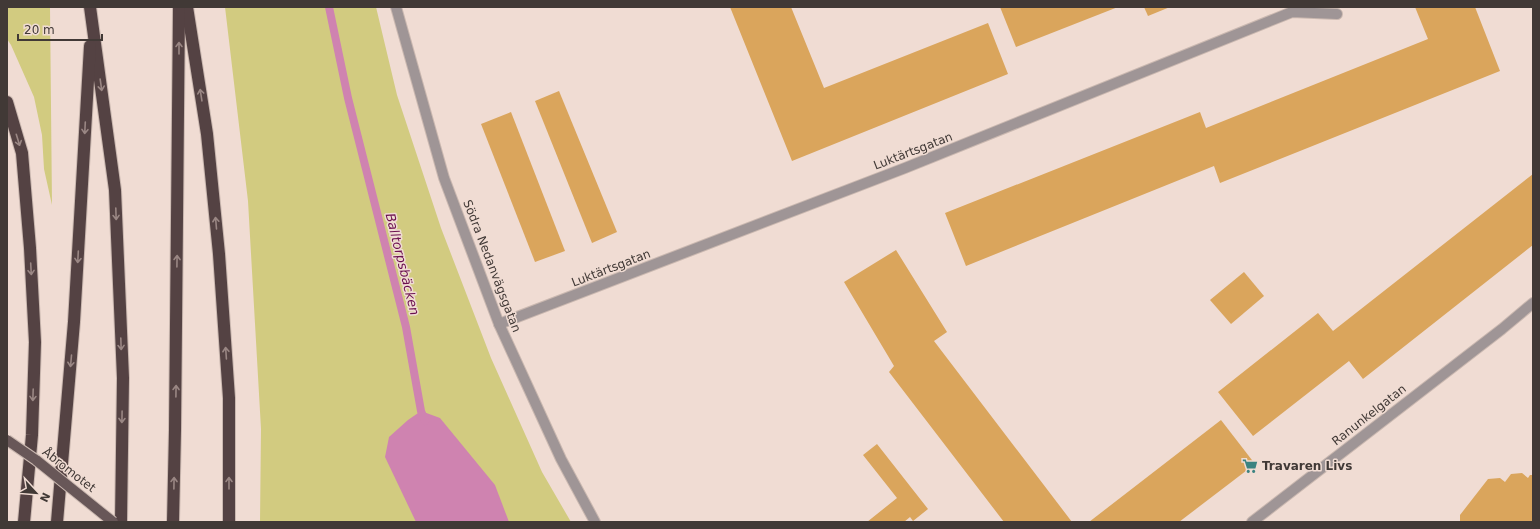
<svg xmlns="http://www.w3.org/2000/svg" width="1540" height="529" viewBox="0 0 1540 529" font-family="'DejaVu Sans',sans-serif">
	<style>
		.green { fill: #d2cb80 }
		.water { fill: #cf83b0 }
		.lines { fill: none; stroke-linecap: round; stroke-linejoin: round }
		.stream { stroke: #cf83b0; stroke-width: 8 }
		.building { fill: #daa55c }
		.minor-casing { stroke: #cab8b0; stroke-width: 12 }
		.highway-casing { stroke: #cab8b0; stroke-width: 14 }
		.minor { stroke: #9f9596; stroke-width: 10 }
		.highway { stroke: #544243; stroke-width: 12 }
		.major-bridge-casing { stroke: #cab8b0; stroke-width: 12; stroke-linecap: butt }
		.major-bridge { stroke: #685758; stroke-width: 10 }
		.oneway { stroke: #9a8784 }
		.labels { text-anchor: middle; stroke-width: 3; stroke-linejoin: round; paint-order: stroke }
		.street-label { font-size: 12px; fill: #413936; stroke: #f0dcd3 }
		.poi-label { font-size: 12px; font-weight: bold; fill: #413936; stroke: #f0dcd3; text-anchor: start }
		.water-label { font-size: 13px; font-style: italic; fill: #6c1150; stroke: #f0dcd3 }
	</style>
	<rect width="100%" height="100%" fill="#f0dcd3"/>
	<g class="green">
		<path d="M7 7H50L52 205 44 169 42 135 34 97 11 45 7 39Z"/>
		<path d="M225 7H376L397 95 441 228 491 358 542 472 571 522H260L261 429 248 201Z"/>
	</g>
	<path class="water" d="M421 411 440 418 495 485 509 522H416L385 457 389 437 408 420Z"/>
	<g class="lines">
		<path class="stream" d="M329 7 348 98 406 327 421 411 425 421"/>
	</g>
	<g class="building">
		<path d="M730 7H791L824 88 988 23 1008 74 792 161Z"/>
		<path d="M1000 7H1118L1016 47Z"/>
		<path d="M1144 7H1170L1148 16Z"/>
		<path d="M1415 7H1475L1500 71 1220 183 1214 166 966 266 945 213 1200 112 1206 128 1428 39Z"/>
		<path d="M559 91 617 232 592 243 535 101Z"/>
		<path d="M511 112 565 251 535 262 481 124Z"/>
		<path d="M1533 174V245L1363 379 1349 361 1253 436 1218 392 1318 313 1333 331Z"/>
		<path d="M896 250 947 332 934 341 1072 522H1004L889 372 894 366 844 282Z"/>
		<path d="M1244 272 1264 296 1231 324 1210 300Z"/>
		<path d="M1221 420 1255 464 1179 522H1089Z"/>
		<path d="M877 444 928 509 913 521 910 517 904 522H867L897 498 863 455Z"/>
		<path d="M1522 473 1528 478 1530 475H1533V522H1460V515L1488 479 1500 478 1505 482 1511 474Z"/>
	</g>
	<g class="lines">
		<g class="minor-casing">
			<g id="minor">
				<path d="M396 7 444 178 499 324 561 459 595 522"/>
				<path d="M499 324 905 168 1292 12 1337 14"/>
				<path d="M1252 522 1502 329 1533 303"/>
			</g>
		</g>
		<g class="highway-casing">
			<g id="highway">
				<path d="M90 7 115 190 123 378 121 522"/>
				<path d="M187 7 207 134 219 254 229 398V522"/>
				<path d="M7 102 22 153 30 248 35 342 32 435 24 522"/>
				<path d="M57 522 74 322 90 46"/>
				<path d="M173 522 175 430 179 7"/>
			</g>
		</g>
		<use href="#minor" class="minor"/>
		<use href="#highway" class="highway"/>
		<g class="major-bridge-casing">
			<path id="major-bridge" d="M7 440 36 460 113 522"/>
		</g>
		<use href="#major-bridge" class="major-bridge"/>
	</g>
	<defs><path id="oneway-shaft" d="M-6 0H5M1.5-3L5.5 0L1.5 3" fill="none" stroke-width="1.6" stroke-linecap="round" stroke-linejoin="round"/></defs>
	<g class="oneway">
		<use href="#oneway-shaft" transform="translate(179 48) rotate(-90)"/>
		<use href="#oneway-shaft" transform="translate(101 85) rotate(82)"/>
		<use href="#oneway-shaft" transform="translate(201 95) rotate(-99)"/>
		<use href="#oneway-shaft" transform="translate(85 128) rotate(93)"/>
		<use href="#oneway-shaft" transform="translate(18 140) rotate(73)"/>
		<use href="#oneway-shaft" transform="translate(116 214) rotate(88)"/>
		<use href="#oneway-shaft" transform="translate(216 223) rotate(-95)"/>
		<use href="#oneway-shaft" transform="translate(78 257) rotate(93)"/>
		<use href="#oneway-shaft" transform="translate(177 261) rotate(-89)"/>
		<use href="#oneway-shaft" transform="translate(31 269) rotate(87)"/>
		<use href="#oneway-shaft" transform="translate(121 344) rotate(88)"/>
		<use href="#oneway-shaft" transform="translate(226 353) rotate(-94)"/>
		<use href="#oneway-shaft" transform="translate(71 361) rotate(95)"/>
		<use href="#oneway-shaft" transform="translate(176 391) rotate(-89)"/>
		<use href="#oneway-shaft" transform="translate(33 395) rotate(92)"/>
		<use href="#oneway-shaft" transform="translate(122 417) rotate(91)"/>
		<use href="#oneway-shaft" transform="translate(174 483) rotate(-89)"/>
		<use href="#oneway-shaft" transform="translate(229 483) rotate(-90)"/>
	</g>
	<defs>
		<g id="supermarket-bare" transform="scale(1.2)"><path d="M-6-5.5h2.5l.6 2H6L4.5 2H-2.5L-4.4-4H-6ZM-1.5 3.2a1.3 1.3 0 1 0 .1 0ZM3 3.2a1.3 1.3 0 1 0 .1 0Z" fill="#3b8381" stroke="#f0dcd3" stroke-width="2.5" paint-order="stroke"/></g>
	</defs>
	<g fill-rule="evenodd">
		<use href="#supermarket-bare" x="1250" y="466"/>
	</g>
	<g class="labels">
		<g class="street-label">
			<text transform="translate(913 151) rotate(-21)" y="4">Luktärtsgatan</text>
			<text transform="translate(492 266) rotate(69)" y="4">Södra Nedanvägsgatan</text>
			<text transform="translate(611 268) rotate(-21)" y="4">Luktärtsgatan</text>
			<text transform="translate(1369 415) rotate(-38)" y="4">Ranunkelgatan</text>
			<text transform="translate(69 470) rotate(38)" y="4">Åbromotet</text>
		</g>
		<g class="poi-label">
			<text x="1262" y="470">Travaren Livs</text>
		</g>
		<g class="water-label">
			<text transform="translate(403 264) rotate(76)" y="5">Balltorpsbäcken</text>
		</g>
	</g>
	<rect width="1540" height="529" fill="none" stroke="#413936" stroke-width="16"/>
	<g transform="translate(36 493) rotate(116)" stroke="#f0dcd3" stroke-width="3" paint-order="stroke">
	<path d="M0-3L7 15L0 10L-7 15Z" fill="#413936"/>
	<text y="-6" font-size="11" font-weight="bold" text-anchor="middle" fill="#413936">N</text>
	</g>
	<path d="M18 34v6h84v-6" fill="none" stroke="#413936" stroke-width="2"/>
	<text x="24" y="34" font-size="12" fill="#413936" stroke="#f0dcd3" stroke-width="3" paint-order="stroke">20 m</text>
</svg>
